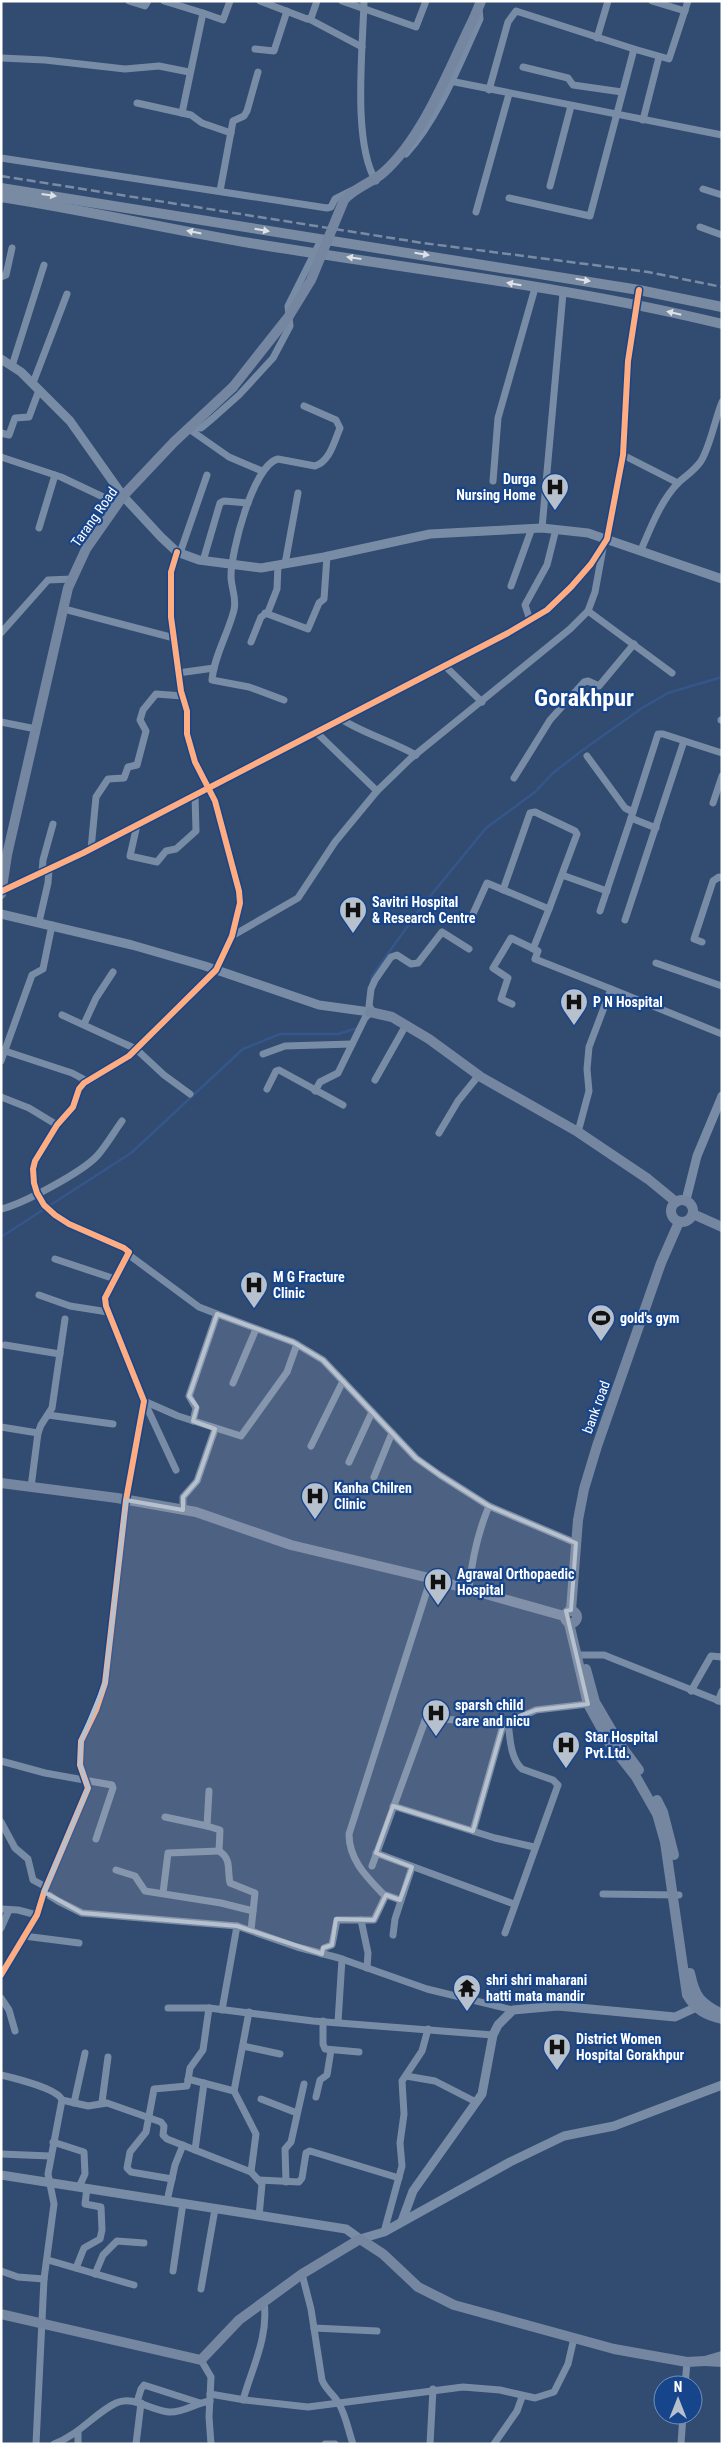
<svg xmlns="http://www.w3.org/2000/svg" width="723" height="2445" viewBox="0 0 723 2445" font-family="'Roboto Condensed',sans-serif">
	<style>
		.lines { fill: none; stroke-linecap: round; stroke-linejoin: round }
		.stream { stroke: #35568a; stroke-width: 2.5 }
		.minor { stroke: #798ca6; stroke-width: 7 }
		.tertiary { stroke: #798ca6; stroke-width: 9 }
		.secondary { stroke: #7586a1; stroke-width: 10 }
		.primary { stroke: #798aa3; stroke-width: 10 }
		.rail { stroke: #7a8ca4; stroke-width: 2.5; stroke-dasharray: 9 4; stroke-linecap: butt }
		.secondary-bridge { stroke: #7586a1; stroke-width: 10 }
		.cycleway-casing { stroke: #17458c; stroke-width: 9 }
		.cycleway { stroke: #ffac80; stroke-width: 6 }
		.oneway { fill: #dee2e8 }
		.marked { fill: #b7c0cd; fill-opacity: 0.2; stroke: #b7c0cd; stroke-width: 4; stroke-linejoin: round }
		.labels { text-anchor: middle; stroke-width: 4.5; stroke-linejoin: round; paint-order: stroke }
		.poi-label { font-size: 14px; font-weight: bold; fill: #fff; stroke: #17458c; text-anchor: start }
		.street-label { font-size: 14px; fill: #fff; stroke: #17458c }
		.town-label { font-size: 24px; font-weight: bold; fill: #fff; stroke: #17458c }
	</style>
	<rect width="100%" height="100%" fill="#324b71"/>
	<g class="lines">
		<g class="stream">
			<path d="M371 982 372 976 422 906 486 828 535 792 553 773 580 752 642 708 668 693 722 677"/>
			<path d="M1 1237 131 1153 243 1049 280 1034H338L358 1028"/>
		</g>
		<g class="minor">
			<path d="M129 1 145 6 148 1"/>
			<path d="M164 1 203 13 182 113"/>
			<path d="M260 1 307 19 311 18 317 1"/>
			<path d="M342 1 416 27 426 1"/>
			<path d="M364 1C363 47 352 143 376 181"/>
			<path d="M652 1 685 11"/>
			<path d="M203 13 223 20 230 1"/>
			<path d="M309 19 362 47"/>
			<path d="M597 38 608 1"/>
			<path d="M255 49 274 51 287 11"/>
			<path d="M634 49 669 59 688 1"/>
			<path d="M1 58 45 60 125 69 159 66 189 72"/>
			<path d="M523 67 568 78 573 85 622 92"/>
			<path d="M450 81 722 135"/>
			<path d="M489 90 508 22 516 11 634 49 590 216 509 198"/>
			<path d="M137 103 191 115 202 123 231 133"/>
			<path d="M643 120 659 57"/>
			<path d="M406 154C439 118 460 63 480 19L479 9"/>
			<path d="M1 158 327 208 331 207 335 199 353 190"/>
			<path d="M550 186 571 106"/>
			<path d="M703 189 722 195"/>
			<path d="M220 191 233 121 244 116 247 111 258 72"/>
			<path d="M476 212 509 94"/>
			<path d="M700 227 722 235"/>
			<path d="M1 277 6 275 12 248"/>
			<path d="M12 366 44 265"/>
			<path d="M33 383 67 294"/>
			<path d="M189 428H201L212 419 239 395 273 358 290 326 288 306 321 240"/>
			<path d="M189 429 229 457 262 471"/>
			<path d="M1 433 9 435 15 418 29 417 39 390"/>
			<path d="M623 455 678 483"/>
			<path d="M1 457 61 477 118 504"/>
			<path d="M493 481 498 418 535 288"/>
			<path d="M39 528 55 475"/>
			<path d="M542 528 563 293"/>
			<path d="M641 550C651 527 661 500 679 482 687 475 695 470 701 461 710 447 715 419 722 402"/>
			<path d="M180 553 207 475"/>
			<path d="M203 561 220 503 224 501 248 503"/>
			<path d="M285 564 298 493"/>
			<path d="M511 586 532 528"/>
			<path d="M64 609 174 638"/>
			<path d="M588 611 672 673"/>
			<path d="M265 613 308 629 319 603 324 599 327 556"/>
			<path d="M530 620 525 605 547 565 556 529"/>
			<path d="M1 633 48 580 72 579"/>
			<path d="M251 642 261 617 268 612 277 589 278 565"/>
			<path d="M445 666 482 702"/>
			<path d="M178 673 214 668"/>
			<path d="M284 700 249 687 212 680C214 656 228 634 234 610 237 598 231 588 231 576 231 552 253 465 278 459L315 466C330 461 334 442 340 428L336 420 304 406"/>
			<path d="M341 719C365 734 391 741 416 755"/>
			<path d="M721 720H722"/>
			<path d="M1 722 36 729"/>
			<path d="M316 732 377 791"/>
			<path d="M587 756 625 808 633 812 600 911"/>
			<path d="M514 778 550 720 584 682 588 681 599 686 634 644"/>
			<path d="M713 803 722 776"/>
			<path d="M633 812 658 734H663L722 753"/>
			<path d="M631 818 656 828"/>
			<path d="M137 825 130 856 157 862 166 851 176 849 196 831 195 795"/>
			<path d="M91 849 96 797 108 779 124 778 128 767 137 765 146 731 140 720 143 710 156 694 183 696"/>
			<path d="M42 872 43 860 53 824"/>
			<path d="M562 875 607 891"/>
			<path d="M503 890 530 813 535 812 575 831 577 834 549 909"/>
			<path d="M2 891 83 853 508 633 547 610 571 587 591 564 607 539 623 455 628 361 639 290"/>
			<path d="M472 916 487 883 549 909 533 949"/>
			<path d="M625 920 684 741"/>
			<path d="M39 922 48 883 49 869"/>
			<path d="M232 936 298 898 335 842 377 791 410 759 570 629 588 611 595 592 603 548"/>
			<path d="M702 942 694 939 713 881 719 877 722 878"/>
			<path d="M656 963 722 986"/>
			<path d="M611 989 722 1034"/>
			<path d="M512 1004 501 999 508 978 493 968 511 938 538 951 535 959 611 989 589 1047 587 1069 589 1091 578 1132"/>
			<path d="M374 1013 369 1006 371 989 375 980 391 957 397 955 411 964 418 963 442 932 469 949"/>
			<path d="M62 1015 136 1049 164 1075 190 1094"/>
			<path d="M84 1024 96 998 113 972"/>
			<path d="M2 1050 72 1073 87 1081"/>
			<path d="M263 1054 285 1046 352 1044"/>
			<path d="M1 1061 32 975 43 969 52 925"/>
			<path d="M375 1080 406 1025"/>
			<path d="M267 1089 276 1071 279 1070 343 1105"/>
			<path d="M315 1091 320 1082 338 1073 365 1018 371 1012"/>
			<path d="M1 1097 29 1108 57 1125"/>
			<path d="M439 1133 458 1101 479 1075"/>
			<path d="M1 1209C23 1204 82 1172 97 1156 106 1146 114 1132 122 1121"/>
			<path d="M129 1255 199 1307 217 1314"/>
			<path d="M55 1259 115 1279"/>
			<path d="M39 1295 70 1306 108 1312"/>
			<path d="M5 1345 60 1354"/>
			<path d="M233 1383 256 1329"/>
			<path d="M144 1401 178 1416 241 1436 287 1372 297 1344"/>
			<path d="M144 1401 176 1470"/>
			<path d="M48 1415 113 1424"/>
			<path d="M193 1421 196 1408 189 1396 217 1314 293 1342 323 1360 416 1458 440 1475 489 1506 576 1543"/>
			<path d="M1 1427 38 1433"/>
			<path d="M311 1446 343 1381"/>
			<path d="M349 1462 372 1412"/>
			<path d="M374 1477 392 1433"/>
			<path d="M31 1487 38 1433 41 1425 52 1408 65 1319"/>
			<path d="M183 1510V1497L197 1481 215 1429"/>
			<path d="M469 1588C472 1559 478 1532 489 1506"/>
			<path d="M576 1655H604L722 1702"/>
			<path d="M691 1691 711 1656 722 1657"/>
			<path d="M718 1701 722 1691"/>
			<path d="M1 1761 45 1773 112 1785 113 1788 96 1839"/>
			<path d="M393 1806 495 1838 534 1847"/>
			<path d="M165 1817 207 1826"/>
			<path d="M1 1822 15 1848 28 1859 33 1880 46 1887"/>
			<path d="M473 1831 504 1722"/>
			<path d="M219 1851C232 1859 227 1870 230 1883L255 1893 251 1930"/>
			<path d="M376 1853 514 1904"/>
			<path d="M372 1866 426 1718 500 1723 514 1720 536 1710 588 1704"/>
			<path d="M116 1870 135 1876 145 1891 221 1903 253 1911"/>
			<path d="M44 1892 58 1901 82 1913 237 1926 297 1947 339 1958 427 1989 513 2010"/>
			<path d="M163 1893 168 1853 219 1851 220 1830 207 1826 209 1791"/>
			<path d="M603 1894 679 1895"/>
			<path d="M385 1896C368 1878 349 1861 349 1834L431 1578"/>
			<path d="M1 1909 18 1910 37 1915"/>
			<path d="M361 1920 368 1953 367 1968"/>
			<path d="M1 1928 9 1910"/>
			<path d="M505 1933 558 1785 553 1780 522 1769C510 1758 510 1737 508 1722"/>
			<path d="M393 1935 395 1919 412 1867"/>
			<path d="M24 1936 79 1943"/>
			<path d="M322 1954 324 1948 332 1945 337 1920H374L386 1895 400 1900"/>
			<path d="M1 1975 37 1915 44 1892 88 1788 80 1765 81 1741 96 1710 105 1683 126 1500 144 1401 106 1306 105 1298 129 1252 124 1248 69 1224 55 1215 44 1205 37 1193 34 1183 33 1169 35 1161 57 1125 73 1107 79 1089 84 1083 129 1056 216 970 232 936 240 903 239 891 215 801 195 762 187 734V711L181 691 171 617V572L177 552"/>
			<path d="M1 1998 9 2010 15 2031"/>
			<path d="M168 2008H209L313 2021 493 2035"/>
			<path d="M222 2010 237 1926"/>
			<path d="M249 2012 234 2091 256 2134 251 2172"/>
			<path d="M323 2021V2044L325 2049 359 2052"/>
			<path d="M338 2022 342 1959"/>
			<path d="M243 2046 280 2054"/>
			<path d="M1 2075C14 2078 58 2089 62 2100L48 2174 54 2204 44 2279 36 2444"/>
			<path d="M406 2076 435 2081 476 2102"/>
			<path d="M188 2079 234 2091"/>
			<path d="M316 2097 320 2080 327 2075 331 2050"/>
			<path d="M261 2099 297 2113"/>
			<path d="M62 2100 88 2106 107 2103 161 2122 164 2126 163 2135 167 2139 251 2172 262 2184 259 2216"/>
			<path d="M102 2102 108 2057"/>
			<path d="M74 2103 85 2053"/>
			<path d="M53 2142 84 2152 85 2174 79 2187"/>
			<path d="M195 2150 204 2083"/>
			<path d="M1 2154 50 2156"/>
			<path d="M172 2179 131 2172 127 2168 130 2152 146 2132 154 2089 187 2086 190 2068 203 2050 209 2008"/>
			<path d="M259 2180 299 2182 302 2178 306 2153 310 2151 399 2178"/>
			<path d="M286 2182 285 2149 291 2142 304 2084"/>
			<path d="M167 2201 175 2165 183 2145"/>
			<path d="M384 2232 402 2166 400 2143 404 2114 402 2081 422 2051 428 2029"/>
			<path d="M48 2260 134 2285"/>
			<path d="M76 2268 84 2248 100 2239 102 2230 101 2207 85 2204 87 2188"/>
			<path d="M1 2271 18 2277 44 2279"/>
			<path d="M173 2271 183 2203"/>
			<path d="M95 2274 103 2255 117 2241 144 2243"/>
			<path d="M302 2274 311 2309 322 2380C326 2390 333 2394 338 2402 346 2415 348 2430 353 2444"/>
			<path d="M201 2289 215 2209"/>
			<path d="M314 2328 377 2331"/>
			<path d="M201 2360 211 2377 209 2417 211 2444"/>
			<path d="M685 2385 687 2362"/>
			<path d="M210 2394 245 2400 308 2407 463 2387 500 2390 535 2398 554 2392 568 2364 574 2338"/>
			<path d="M243 2400C252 2368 269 2336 264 2302"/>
			<path d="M137 2402 141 2389 144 2385 200 2403"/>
			<path d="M54 2444C79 2435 95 2413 116 2403 133 2395 152 2411 169 2412 184 2413 195 2403 210 2401"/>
			<path d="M78 2444V2431"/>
			<path d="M136 2444 141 2403"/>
			<path d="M325 2444H335"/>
			<path d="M430 2444 433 2389"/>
			<path d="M494 2444 517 2411 522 2397"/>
			<path d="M681 2444 683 2415"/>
		</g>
		<g class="tertiary">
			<path d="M1 359 21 372 70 421 123 496 161 537 177 552 199 560 261 568 324 557 430 534 542 528 588 533 722 579"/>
			<path d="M1 914 132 945 205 966 319 1005 370 1012"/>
			<path d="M686 1200 697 1156 722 1096"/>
			<path d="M1 2175 346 2229 360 2239 384 2232 510 2162 564 2136 614 2126 722 2085"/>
			<path d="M402 2221 413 2191 482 2094 493 2035 498 2025 513 2010 558 2006 675 2017 701 2005"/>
		</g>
		<g class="secondary">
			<path d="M474 18 481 1"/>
			<path d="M1 894 7 855 68 588 86 549 123 496 174 442 233 387"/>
			<path d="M370 1012 392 1017 429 1039 481 1077 578 1132 648 1179 676 1202"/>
			<circle cx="682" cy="1211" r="11"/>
			<path d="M693 1214 722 1227"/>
			<path d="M1 1483 117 1498 196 1512 291 1545 425 1577 564 1616"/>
			<path d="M571 1610 578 1520 584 1489 597 1446 661 1263 679 1222"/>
			<circle cx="571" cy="1617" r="6"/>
			<path d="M569 1623 588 1704 610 1744 636 1777 657 1814 665 1842 687 1995C696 2010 705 2015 722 2019"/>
			<path d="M586 1669 595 1702 619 1743 639 1770"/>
			<path d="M657 1800 663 1812 674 1855"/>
			<path d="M690 1973C695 1997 700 2003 722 2014"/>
			<path d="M1 2314 201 2360 239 2320 302 2274 360 2239 383 2254 418 2287 454 2305 614 2349 687 2362 705 2361"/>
			<path d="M722 2356 705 2361 722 2362"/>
		</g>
		<g class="primary">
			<path d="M1 188 639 290 722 307"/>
			<path d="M1 197C85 210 167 229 250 243 407 269 567 286 722 324"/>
		</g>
		<path class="rail" d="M1 176 423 243 648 272 722 287"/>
		<path class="secondary-bridge" d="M233 387 289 316 311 280 344 200C355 187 372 183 384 172 425 135 450 66 474 18"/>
		<g class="cycleway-casing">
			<g id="cycleway">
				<path d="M2 891 83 853 508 633 547 610 571 587 591 564 607 539 623 455 628 361 639 290"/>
				<path d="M1 1975 37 1915 44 1892 88 1788 80 1765 81 1741 96 1710 105 1683 126 1500 144 1401 106 1306 105 1298 129 1252 124 1248 69 1224 55 1215 44 1205 37 1193 34 1183 33 1169 35 1161 57 1125 73 1107 79 1089 84 1083 129 1056 216 970 232 936 240 903 239 891 215 801 195 762 187 734V711L181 691 171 617V572L177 552"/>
			</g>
		</g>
		<use href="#cycleway" class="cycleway"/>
	</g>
	<defs><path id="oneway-solid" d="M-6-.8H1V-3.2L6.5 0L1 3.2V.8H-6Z" transform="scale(1.25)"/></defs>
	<g class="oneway">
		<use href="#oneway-solid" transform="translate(49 195) rotate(8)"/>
		<use href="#oneway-solid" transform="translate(262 230) rotate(10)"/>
		<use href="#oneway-solid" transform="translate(194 232) rotate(-169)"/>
		<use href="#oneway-solid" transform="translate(422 254) rotate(9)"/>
		<use href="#oneway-solid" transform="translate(354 258) rotate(-172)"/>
		<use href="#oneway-solid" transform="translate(583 280) rotate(9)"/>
		<use href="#oneway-solid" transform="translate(514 284) rotate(-170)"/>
		<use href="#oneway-solid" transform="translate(674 313) rotate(-167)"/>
	</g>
	<path class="marked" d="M217 1314 293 1342 323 1360 416 1458 440 1475 489 1506 576 1543 571 1610 566 1611 588 1704 536 1710 504 1722 473 1831 393 1806 376 1853 412 1867 400 1900 386 1895 374 1920 336 1919 332 1945 323 1948 322 1954 237 1926 82 1913 44 1892 88 1788 80 1765 81 1741 105 1683 126 1500 183 1510V1497L197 1481 215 1429 193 1421 197 1407 189 1396Z"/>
	<defs>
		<g id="hospital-pin" transform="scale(1.4375)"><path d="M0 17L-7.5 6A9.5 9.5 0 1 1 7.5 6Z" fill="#b7c0cd" stroke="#17458c"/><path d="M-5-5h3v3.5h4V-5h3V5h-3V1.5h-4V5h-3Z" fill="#111"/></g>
		<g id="stadium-pin" transform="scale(1.4375)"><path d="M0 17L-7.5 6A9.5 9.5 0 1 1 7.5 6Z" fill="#b7c0cd" stroke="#17458c"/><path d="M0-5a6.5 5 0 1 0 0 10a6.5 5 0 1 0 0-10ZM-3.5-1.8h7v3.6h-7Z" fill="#111"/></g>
		<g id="temple-pin" transform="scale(1.4375)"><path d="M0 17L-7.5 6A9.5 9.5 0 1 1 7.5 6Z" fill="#b7c0cd" stroke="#17458c"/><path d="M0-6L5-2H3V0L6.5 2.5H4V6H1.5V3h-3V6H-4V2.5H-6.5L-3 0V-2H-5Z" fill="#111"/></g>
	</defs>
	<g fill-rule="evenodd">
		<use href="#hospital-pin" x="555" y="487"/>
		<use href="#hospital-pin" x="353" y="910"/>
		<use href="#hospital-pin" x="574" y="1002"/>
		<use href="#hospital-pin" x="254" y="1285"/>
		<use href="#stadium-pin" x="601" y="1318"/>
		<use href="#hospital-pin" x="315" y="1496"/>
		<use href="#hospital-pin" x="438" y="1582"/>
		<use href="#hospital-pin" x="436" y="1713"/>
		<use href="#hospital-pin" x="566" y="1745"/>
		<use href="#temple-pin" x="467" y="1988"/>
		<use href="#hospital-pin" x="557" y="2047"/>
	</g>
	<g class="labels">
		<g class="poi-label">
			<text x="536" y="484" text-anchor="end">Durga<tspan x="536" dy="16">Nursing Home</tspan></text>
			<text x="372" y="907">Savitri Hospital<tspan x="372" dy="16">&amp; Research Centre</tspan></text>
			<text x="593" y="1007">P N Hospital</text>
			<text x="273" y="1282">M G Fracture<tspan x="273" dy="16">Clinic</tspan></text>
			<text x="620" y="1323">gold's gym</text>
			<text x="334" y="1493">Kanha Chilren<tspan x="334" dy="16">Clinic</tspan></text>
			<text x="457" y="1579">Agrawal Orthopaedic<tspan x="457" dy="16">Hospital</tspan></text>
			<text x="455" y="1710">sparsh child<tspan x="455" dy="16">care and nicu</tspan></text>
			<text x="585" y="1742">Star Hospital<tspan x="585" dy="16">Pvt.Ltd.</tspan></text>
			<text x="486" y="1985">shri shri maharani<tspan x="486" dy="16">hatti mata mandir</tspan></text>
			<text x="576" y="2044">District Women<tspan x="576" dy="16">Hospital Gorakhpur</tspan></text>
		</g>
		<g class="street-label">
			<text transform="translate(94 517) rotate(-55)" y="5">Tarang Road</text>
			<text transform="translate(596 1407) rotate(-70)" y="5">bank road</text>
		</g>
		<g class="town-label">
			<text x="584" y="706">Gorakhpur</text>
		</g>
	</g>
	<rect width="723" height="2445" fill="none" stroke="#ffffff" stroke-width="5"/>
	<g transform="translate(678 2400)"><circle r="24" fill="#17458c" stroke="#748fba"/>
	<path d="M0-4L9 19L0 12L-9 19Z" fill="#b7c0cd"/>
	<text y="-8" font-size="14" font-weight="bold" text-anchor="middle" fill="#ffffff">N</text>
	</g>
</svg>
